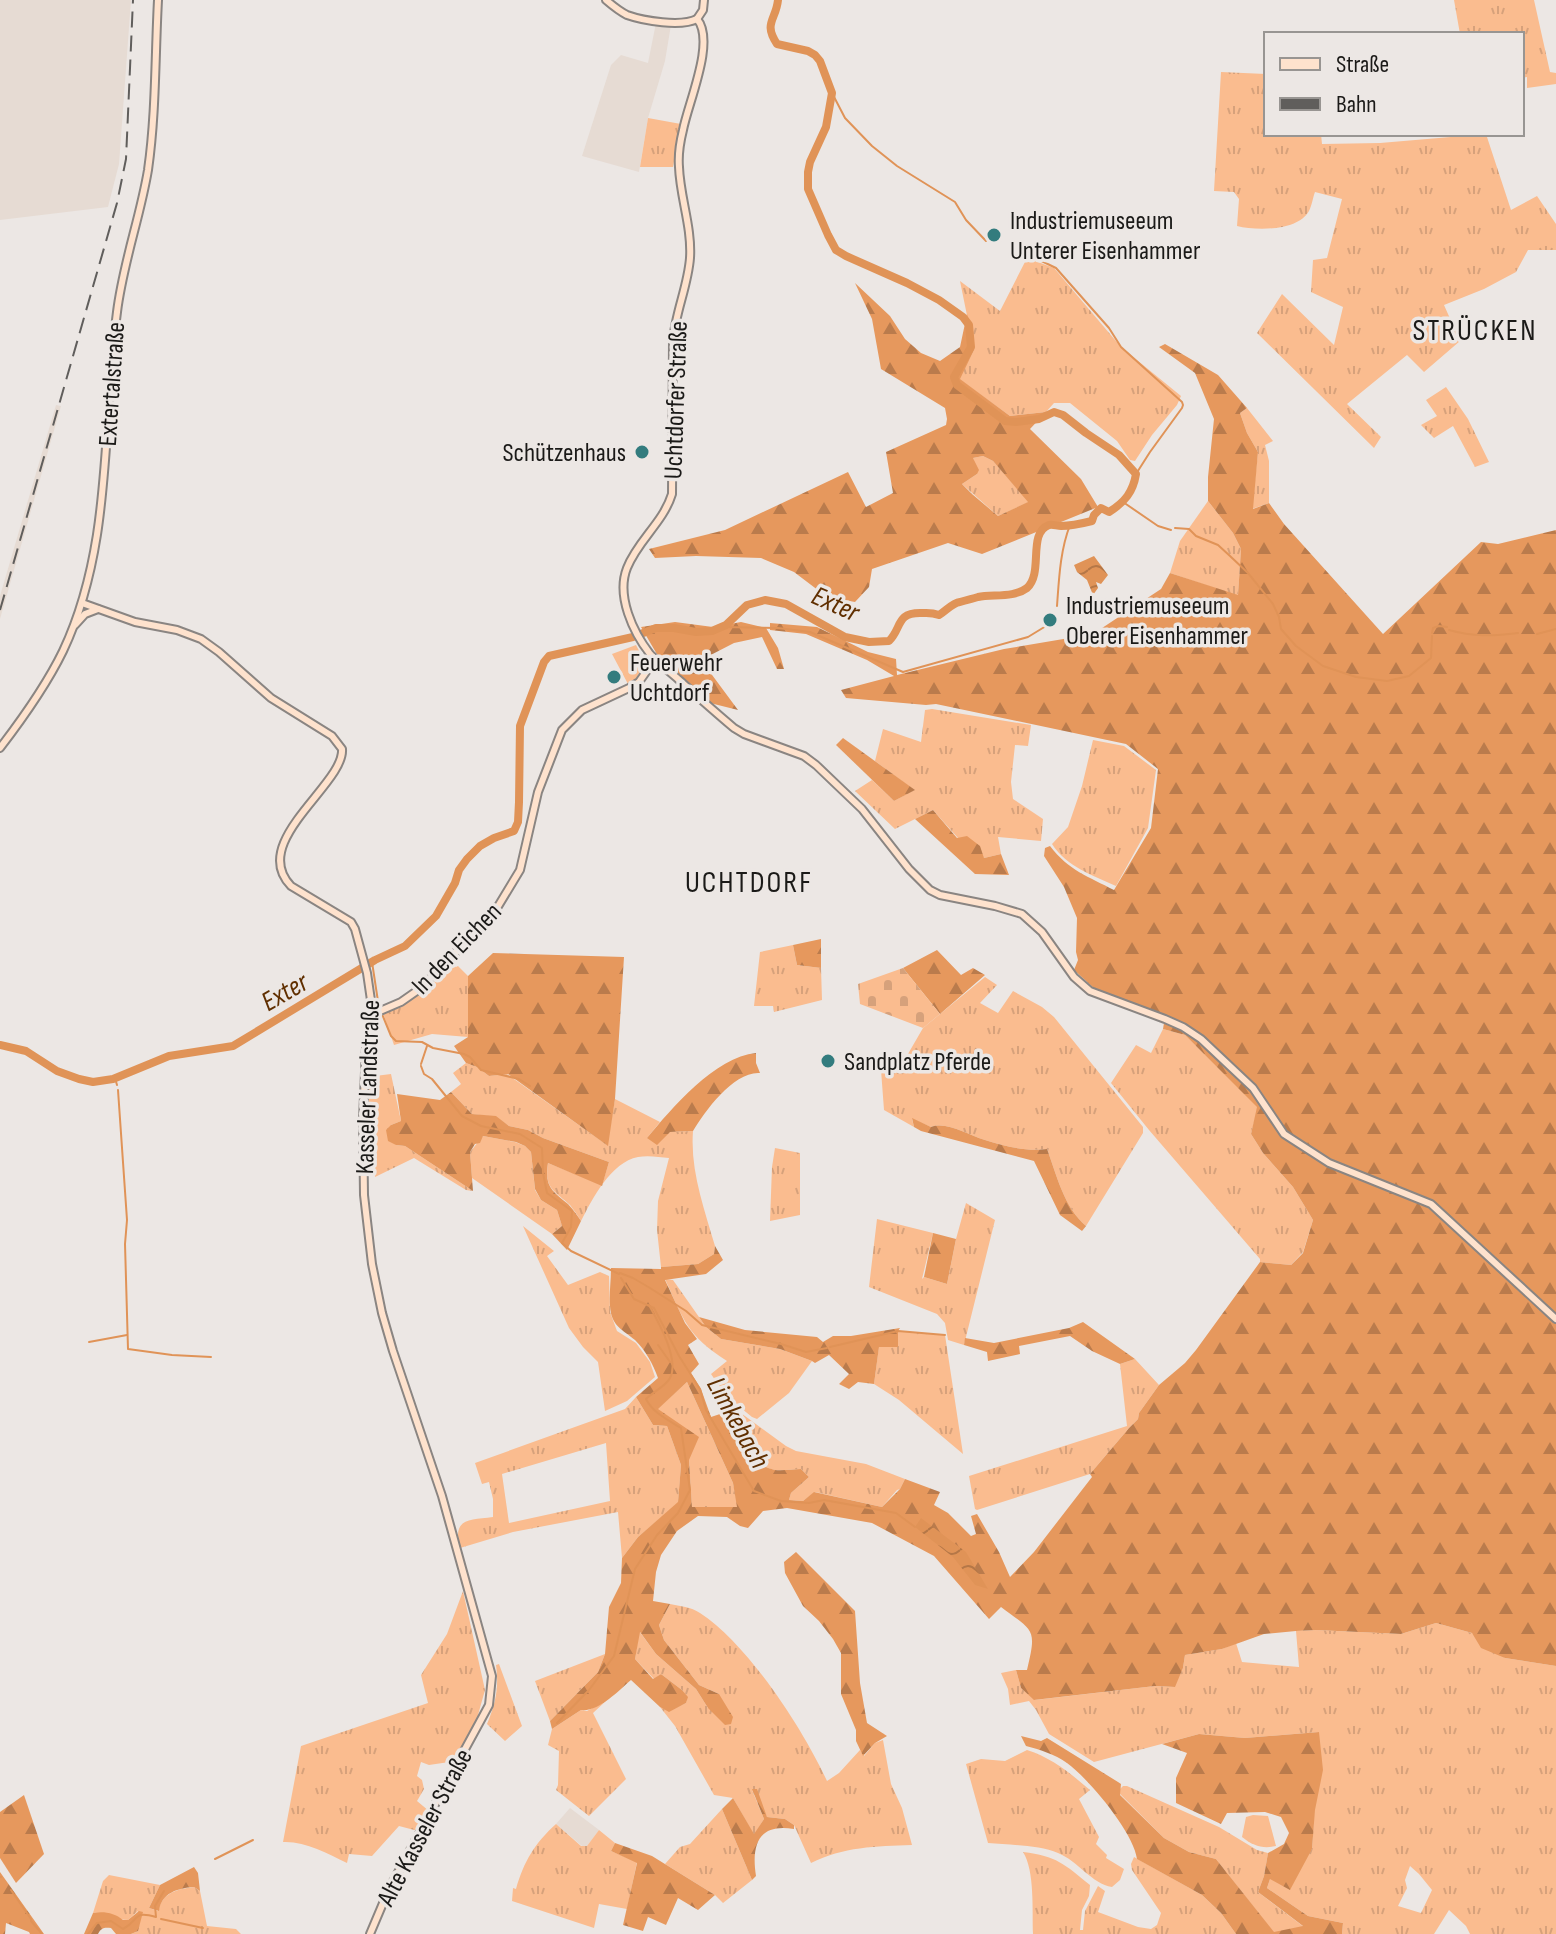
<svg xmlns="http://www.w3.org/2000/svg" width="1556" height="1934" viewBox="0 0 1556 1934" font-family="'Sofia Sans Condensed',sans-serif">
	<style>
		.built { fill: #e6dbd3 }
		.grass { fill: url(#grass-tufts); fill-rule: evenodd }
		.forest { fill: url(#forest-firs); fill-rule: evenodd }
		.cemetery { fill: url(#cemetery-stones) }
		.pitch { fill: #fabc8f }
		.water { fill: url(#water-waves) }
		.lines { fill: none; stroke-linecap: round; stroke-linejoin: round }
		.stream { stroke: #e09357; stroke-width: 2 }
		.river { stroke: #e09357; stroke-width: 8 }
		.secondary-casing { stroke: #8a8582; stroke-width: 10 }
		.secondary { stroke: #fee2cd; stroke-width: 6 }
		.rail { stroke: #605e5c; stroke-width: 2; stroke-dasharray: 16 8; stroke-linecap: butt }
		.poi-dot { fill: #337c7e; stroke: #ece7e4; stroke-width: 3 }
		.labels { text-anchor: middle; stroke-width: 7; stroke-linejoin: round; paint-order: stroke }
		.poi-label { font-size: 26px; fill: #1b1a18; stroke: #ece7e4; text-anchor: start }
		.street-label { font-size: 26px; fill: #1b1a18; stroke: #ece7e4 }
		.water-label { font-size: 28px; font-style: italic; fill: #602f00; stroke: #ece7e4 }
		.quarter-label { font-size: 30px; letter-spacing: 2px; fill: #1b1a18; stroke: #ece7e4 }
	</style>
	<defs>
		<pattern id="grass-tufts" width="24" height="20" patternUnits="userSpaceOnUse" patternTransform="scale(2)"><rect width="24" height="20" fill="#fabc8f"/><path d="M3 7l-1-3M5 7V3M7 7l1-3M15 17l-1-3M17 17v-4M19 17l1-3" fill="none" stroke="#d6a17b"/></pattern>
		<pattern id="forest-firs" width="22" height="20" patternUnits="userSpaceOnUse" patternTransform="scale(2)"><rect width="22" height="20" fill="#e6985d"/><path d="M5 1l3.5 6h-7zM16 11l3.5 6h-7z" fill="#ba7b4c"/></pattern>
		<pattern id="cemetery-stones" width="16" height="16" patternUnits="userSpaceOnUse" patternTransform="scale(2)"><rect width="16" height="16" fill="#fabc8f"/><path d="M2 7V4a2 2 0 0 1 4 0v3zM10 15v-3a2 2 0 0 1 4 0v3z" fill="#d6a17b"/></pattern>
		<pattern id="water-waves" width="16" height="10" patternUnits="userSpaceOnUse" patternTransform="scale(2)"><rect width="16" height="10" fill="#e09357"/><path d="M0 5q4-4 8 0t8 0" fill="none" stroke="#b57747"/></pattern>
	</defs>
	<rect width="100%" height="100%" fill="#ece7e4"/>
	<g class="built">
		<path d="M0 0H131L119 164 108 207 0 220Z"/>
		<path d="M656 23 671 25 665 61 648 118 639 172 582 156 611 65 621 55 648 63Z"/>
		<path d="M56 405 61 406 0 619V596Z"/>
		<path d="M570 1808 599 1830 587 1846H582L556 1824Z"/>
	</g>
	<g class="grass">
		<path d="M1454 0H1534L1550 72 1556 73V84L1527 88V77L1522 78V34H1460Z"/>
		<path d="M1221 72 1266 74V134H1321L1322 144 1380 143 1486 134 1511 210 1537 196 1556 224V250H1528L1516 272 1484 289 1444 305 1460 341 1424 372 1407 355 1347 404 1381 437 1374 448 1257 333 1282 294 1334 345 1343 307 1311 292 1313 260 1327 258 1342 199 1315 192C1313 197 1312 205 1309 211 1298 231 1257 231 1237 226L1239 199 1234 192 1214 191Z"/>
		<path d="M648 118 681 124 673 167H640Z"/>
		<path d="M1027 258 1054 268 1121 347 1181 396 1177 405 1152 435 1135 461 1130 460 1117 441 1070 403H1054L1046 412 1010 416 959 379 974 350 960 281 1000 311Z"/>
		<path d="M1446 387 1468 419 1489 462 1475 467 1453 426 1434 438 1421 425 1437 416 1426 400Z"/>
		<path d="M1247 408 1273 441 1265 445 1269 461V503L1252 509 1258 452 1247 433 1240 413Z"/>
		<path d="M983 456 993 461 1029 502 998 516 962 484 977 474 973 458Z"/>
		<path d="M1208 501 1233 533 1241 549 1238 596 1170 573 1180 541Z"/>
		<path d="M932 709 1031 725 1028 746 1015 745 1011 782 1013 799 1043 819 1041 841 998 837 1001 854 984 858 958 838 933 810 895 829 855 791 872 780 894 801 914 790 875 761 883 729 921 742 925 710Z"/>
		<path d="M1093 740 1124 746 1156 770 1148 828 1116 886C1092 875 1067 867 1052 844L1068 827 1082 786Z"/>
		<path d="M793 945 797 965 821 968 822 1000 774 1012 773 1006H754L760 952Z"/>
		<path d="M450 963 456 967 458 966 468 976V1037L432 1034 394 1045 383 1013 415 996Z"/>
		<path d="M985 977 997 985 980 1003 998 1013 1013 991 1042 1007 1054 1017 1143 1127V1133L1086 1226C1064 1207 1057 1176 1047 1149 1026 1152 1005 1146 985 1140 968 1135 947 1121 931 1127L912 1119 914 1127 884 1110 881 1070 901 1066 923 1028Z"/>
		<path d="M1163 1029 1185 1035 1258 1107 1251 1134 1263 1153 1293 1187 1313 1220 1303 1252 1291 1265 1260 1262V1259L1149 1130 1111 1083 1136 1045 1151 1053Z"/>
		<path d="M466 1063 477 1067 489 1076 507 1074 607 1145 615 1099 660 1122 647 1138 670 1132 693 1131C690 1170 704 1208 715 1246L714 1254 698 1264 661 1267 657 1230 658 1201 669 1158C659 1157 648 1155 638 1157 611 1162 592 1199 581 1221 578 1216 574 1210 570 1205 553 1190 544 1188 548 1163L602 1185 609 1162 543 1138 528 1130 509 1126 496 1117 472 1114 451 1092 461 1084 453 1073Z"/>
		<path d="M391 1074 401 1121 391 1125 396 1145 405 1146 473 1191 466 1190 414 1158 375 1177 367 1077Z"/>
		<path d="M483 1136 515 1142 525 1146 531 1152 535 1190 541 1200 557 1210 562 1226 552 1234 472 1178 470 1152Z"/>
		<path d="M775 1148 800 1153V1215L770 1221 772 1167Z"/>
		<path d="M966 1203 995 1220 964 1345 948 1340 945 1323 937 1314 869 1287 877 1219 933 1233 922 1279 924 1277 947 1284 956 1239Z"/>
		<path d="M523 1226 554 1251 547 1256 568 1285 600 1272 609 1276 610 1312 617 1331 636 1343 650 1362 655 1377 627 1401 605 1411 598 1362 583 1347 569 1328Z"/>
		<path d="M665 1279 673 1280 706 1327 721 1339 780 1349 812 1361 789 1393 757 1419 752 1417 726 1396 711 1374 727 1361C687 1335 684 1321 665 1279Z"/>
		<path d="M898 1331 945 1335 963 1454 899 1400 874 1384 879 1346Z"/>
		<path d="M1135 1359 1159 1385 1139 1413 1138 1419 1129 1428 1090 1474 977 1510 975 1509 969 1476 1127 1426 1120 1364Z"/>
		<path d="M687 1382 733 1483 738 1507 692 1508 689 1460 657 1409Z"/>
		<path d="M636 1397 653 1425 667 1426 681 1465 678 1503 638 1537 622 1558 618 1512 513 1532 460 1548C452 1518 469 1520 493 1517V1499L489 1482 482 1484 475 1463 625 1409ZM606 1443 610 1501 509 1523 502 1474Z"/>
		<path d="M730 1405 786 1446 796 1451 866 1464 905 1479 900 1489 897 1490 882 1507 815 1492 803 1501 789 1500 791 1493 809 1477 801 1469C793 1469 783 1471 775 1470 752 1466 721 1427 730 1405Z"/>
		<path d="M463 1591 485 1690 478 1715 480 1719 456 1761 429 1765 421 1762 417 1776 422 1780 424 1789 417 1801 429 1811 418 1831 399 1826 372 1856 349 1854 347 1863C327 1853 305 1841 283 1842L301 1746 428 1703 421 1675 447 1634Z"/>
		<path d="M670 1604C680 1606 691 1607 700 1613 748 1644 803 1729 827 1781L839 1773 860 1750 864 1756 875 1743 883 1740 891 1784 902 1808 912 1845C876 1846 843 1847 811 1863L794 1825 785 1819 767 1817 752 1790 764 1819 754 1835 733 1798 714 1795 675 1726 660 1707 669 1711 686 1703 687 1697 682 1690 661 1674 654 1679 635 1659 639 1631 656 1654 696 1689 708 1708 719 1694 699 1685 664 1640 659 1625Z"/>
		<path d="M1436 1623 1472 1633 1505 1658 1556 1666V1934H1470L1466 1926 1449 1910 1434 1934H1342L1343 1923 1308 1916 1267 1888 1270 1879 1312 1849 1319 1732 1245 1738 1199 1734 1094 1762 1049 1734 1036 1710 1029 1701 1010 1705 1008 1689 1001 1673 1016 1670 1021 1688 1035 1700 1155 1686 1174 1687 1183 1668 1185 1655 1222 1649 1236 1643 1242 1662 1299 1667 1296 1631 1316 1630 1401 1634ZM1410 1866 1419 1874 1432 1890 1421 1913 1398 1906 1407 1888 1405 1880Z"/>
		<path d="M605 1654 598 1672 550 1721 535 1681Z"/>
		<path d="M499 1664 522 1726 505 1741 487 1724C496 1703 499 1687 496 1665Z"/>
		<path d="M607 1700 593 1713 626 1779 589 1816 556 1790 558 1785 559 1751 548 1745 552 1729 581 1710 587 1711Z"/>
		<path d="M1027 1750C1052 1758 1070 1773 1090 1790L1079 1799 1099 1837 1096 1844 1107 1855 1106 1858 1124 1869 1120 1880 1112 1887C1092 1884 1078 1861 1058 1853 1039 1845 1009 1845 988 1843L966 1764 981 1759 1005 1761Z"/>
		<path d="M1123 1786H1127L1219 1827 1257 1850 1268 1853 1264 1876 1258 1892 1304 1927 1274 1933 1216 1859 1189 1852 1164 1838 1120 1794V1789Z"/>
		<path d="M722 1809 752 1880 723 1903 715 1895 665 1864 680 1847 690 1844Z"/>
		<path d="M1253 1815 1268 1816 1276 1846C1263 1849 1253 1846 1242 1837L1246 1817Z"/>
		<path d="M556 1824 581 1846H587L599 1830 615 1843 611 1851 637 1862 627 1909 599 1904 594 1928 512 1901 513 1888 516 1889C524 1861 535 1843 556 1824Z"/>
		<path d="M1023 1852C1057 1856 1064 1864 1090 1885L1089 1896 1082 1910 1080 1930H1083L1085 1911 1098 1886 1105 1891 1098 1912 1138 1927 1151 1929 1157 1925 1161 1913 1132 1870 1131 1864 1134 1857 1202 1895 1221 1913 1236 1934H1033C1032 1911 1035 1871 1023 1852Z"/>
		<path d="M109 1875 160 1885 149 1908 158 1911C162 1893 177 1889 194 1887L200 1891 207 1926 236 1929 241 1934H131L138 1931V1911L128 1920C115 1920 107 1911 93 1913L103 1881Z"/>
	</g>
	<g class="forest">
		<path d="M855 283 890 316 905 339 921 353 940 361 960 347 967 314 974 350 960 379 1010 416 1046 412 1030 429 1081 479 1098 507 982 554 948 543 872 569 869 587 855 602 827 597 794 572 761 558 696 556 655 558 649 549 725 530 848 472 866 507 893 493 886 452 946 425 947 419 945 408 881 369 872 319ZM983 456 993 461 1028 502 998 516 972 494 962 484 977 474 979 470 973 458Z"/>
		<path d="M1165 344 1218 375 1247 408 1240 413 1247 433 1258 452 1253 509 1269 503 1284 524 1383 634 1481 542 1498 544 1556 530V1666L1505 1658 1481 1648 1472 1633 1436 1623 1401 1634 1316 1630 1296 1631 1264 1634 1222 1649 1185 1655 1183 1668 1175 1687 1155 1686 1034 1700 1021 1688 1016 1670H1027C1037 1628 1034 1632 1001 1607L989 1619 934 1556 872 1523 787 1508 763 1511 748 1528 740 1526 727 1517 698 1516 677 1531 661 1555 656 1572 653 1601 670 1604 659 1625 664 1640 699 1685 719 1694 733 1717 731 1724 725 1725 708 1708 696 1689 656 1654 640 1632 635 1659 653 1679 661 1674 682 1690 688 1697 686 1703 669 1712 660 1707 631 1680C618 1691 599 1712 581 1710L552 1729 550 1721 598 1672 605 1654 609 1607 621 1583 622 1558 638 1537 678 1502 681 1465 667 1426 653 1425 636 1397 658 1378C653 1364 646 1351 635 1340 623 1330 611 1326 610 1306 609 1294 611 1281 611 1268L661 1269V1267L698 1264 714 1254 715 1246 723 1260 706 1274 665 1280 685 1323 697 1339 688 1345 699 1364 691 1373 701 1389 711 1417 723 1413 727 1414C735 1436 749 1465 775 1470 783 1471 793 1469 801 1469L809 1477 791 1493 789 1500 803 1501 814 1492 882 1507 900 1489 905 1479 940 1492 934 1505 948 1513 971 1536 976 1534 971 1516 977 1514 999 1552 1010 1577 1034 1552 1092 1477 1090 1474 1129 1428 1138 1419 1139 1413 1159 1385 1185 1363 1196 1350 1260 1262 1291 1265 1303 1253 1313 1220 1293 1187 1263 1153 1251 1134 1257 1107 1185 1035 1163 1029 1165 1017 1097 991 1074 970 1078 960 1076 952 1077 918 1064 887 1044 856 1045 848 1050 846C1068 870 1089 877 1114 890L1151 828 1158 769 1126 744 936 704 926 705 846 698 841 690 894 676 867 660 806 634 770 630V623L817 627 868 652 896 659 897 675 1004 649 1093 634 1161 589 1170 573 1238 595 1241 549 1233 533 1208 501V477L1214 419 1195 373 1159 347ZM687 1382 733 1483 737 1507H692L689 1460 699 1437 658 1409Z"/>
		<path d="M675 622 713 627 741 622 766 628 778 648 784 669H777L762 637 734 643 701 660 738 710 710 703 658 656 641 627Z"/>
		<path d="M843 738 915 790 894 801 836 745Z"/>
		<path d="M933 810 957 838 967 836 980 846 984 858 1001 854 1009 875 975 874 915 819Z"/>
		<path d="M821 939V968L797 965 793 945Z"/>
		<path d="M937 950 961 975 973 968 985 975 940 1014 903 968Z"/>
		<path d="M493 953 624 957 615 1099 608 1146 508 1074 489 1076 477 1067 466 1063 454 1046 468 1037V976Z"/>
		<path d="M756 1053V1063L760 1073C734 1071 705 1111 693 1131L670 1132 657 1145 647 1138C672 1108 715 1057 756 1053Z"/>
		<path d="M451 1092 472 1114 496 1116 509 1126 528 1130 543 1138 609 1162 602 1186 548 1163C544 1186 552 1191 568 1204 573 1209 577 1215 581 1221L567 1250 552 1234 562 1226 557 1210 541 1200 535 1189 531 1152 525 1146 516 1142 483 1136 480 1143 475 1144 470 1152 473 1191 405 1146 396 1145 388 1141 386 1130 391 1125 401 1121 397 1094 440 1100Z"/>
		<path d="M912 1118 931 1127C947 1121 968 1135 985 1140 1005 1146 1026 1152 1047 1149 1057 1176 1064 1207 1086 1226L1082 1231 1060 1215 1034 1161 921 1131 914 1127Z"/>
		<path d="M933 1233 956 1239 947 1284 924 1277Z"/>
		<path d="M699 1317 745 1330 817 1337 823 1342 833 1336H851L900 1328 898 1331V1347H879L874 1384 858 1382 849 1389 839 1384 849 1374 829 1355 815 1363 812 1361 780 1349 721 1339 706 1327Z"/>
		<path d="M1083 1322 1135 1359 1120 1364 1092 1351 1070 1336 1019 1346 1020 1354 988 1361 987 1352 964 1345 965 1338 994 1343 1069 1328Z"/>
		<path d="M796 1552 855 1611 860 1683 867 1723 887 1736 875 1743 863 1756 856 1741V1730L841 1694V1653L833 1639 819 1621 803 1606 785 1573 784 1562Z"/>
		<path d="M1319 1732 1323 1770 1315 1810 1312 1849 1290 1890 1270 1879 1267 1888 1308 1916 1343 1923 1342 1934H1236L1221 1913 1202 1895 1137 1859C1134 1833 1089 1779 1067 1763 1054 1754 1041 1750 1026 1746L1021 1736 1041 1741 1047 1738 1118 1782 1121 1784 1120 1795 1164 1838 1189 1852 1216 1859 1274 1932 1303 1926 1258 1892 1264 1876 1268 1853 1284 1844 1289 1833 1281 1817 1265 1812 1227 1813 1221 1824 1176 1803V1778L1187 1753 1162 1744 1199 1734 1245 1738Z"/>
		<path d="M752 1789H757L767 1817 785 1819 794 1825V1829C759 1823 751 1844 756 1876L752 1880 722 1809 733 1798 754 1834 764 1819Z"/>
		<path d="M24 1795 44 1854 16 1883 0 1858V1812Z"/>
		<path d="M615 1843 652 1856 715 1895 698 1910 678 1898 666 1925 648 1917 643 1931 623 1925 637 1863 611 1851Z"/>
		<path d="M194 1867 198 1873 200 1891 194 1887C178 1888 161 1893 159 1911L149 1908 160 1885Z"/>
		<path d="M0 1872 44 1934H30L29 1932 6 1923 5 1934H0Z"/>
		<path d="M139 1911 143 1912 138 1931 131 1934H116L111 1928C104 1927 101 1928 98 1934H84L93 1913C104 1911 115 1913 123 1920H128Z"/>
	</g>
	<path class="cemetery" d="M903 968 940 1014 923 1028 860 1004 858 984Z"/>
	<path class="pitch" d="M636 645 645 662 636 679 628 684 612 654Z"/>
	<g class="water">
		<path d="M1094 556 1108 575 1101 584 1096 582 1098 588 1093 595 1087 580 1077 572 1074 565Z"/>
		<path d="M921 1518 966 1552 988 1589 975 1585 953 1557 915 1527Z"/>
	</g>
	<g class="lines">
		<g class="stream">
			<path d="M832 93 845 118 872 146 897 166 955 202 966 220 986 241"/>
			<path d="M1031 256 1056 268 1109 328 1121 347 1182 402 1183 405 1182 408 1150 452 1136 474"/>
			<path d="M1123 502 1158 526 1171 530"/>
			<path d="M1175 528 1189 529 1196 536 1218 545 1230 556 1248 573 1273 604 1279 617 1281 629 1296 646 1323 666 1356 677 1387 681 1409 676 1431 658 1432 636"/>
			<path d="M1057 606C1059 579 1060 551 1070 525"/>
			<path d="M722 627 778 628 810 632 903 672 1028 637 1046 626 1053 625 1055 617"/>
			<path d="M1449 630C1473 637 1494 636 1518 633"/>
			<path d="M1432 633 1433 628 1439 626 1447 627"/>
			<path d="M1537 634 1556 629"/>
			<path d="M372 962 379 1008"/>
			<path d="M382 1014 391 1036 396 1041 422 1042 433 1048 464 1054 470 1057 481 1070 519 1079 530 1086"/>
			<path d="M421 1064 427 1046"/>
			<path d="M421 1066 424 1074 432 1079 462 1116 481 1126 520 1134 542 1148 543 1173 547 1193 572 1211 571 1227 562 1243 571 1251 619 1274"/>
			<path d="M115 1078 117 1085"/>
			<path d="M118 1090 127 1220 125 1244 128 1349 172 1355 211 1357"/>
			<path d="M620 1273 633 1278 650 1288 686 1311 702 1325 781 1344 806 1352 827 1348"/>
			<path d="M621 1278 634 1299 654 1308 679 1356 700 1389 706 1410 754 1491 781 1501 809 1503 824 1500 896 1513 915 1527"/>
			<path d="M89 1342 127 1335"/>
			<path d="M658 1345 670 1362"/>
			<path d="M830 1347 898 1331 945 1335"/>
			<path d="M557 1723 589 1690 614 1656 635 1569 657 1535 678 1513 690 1490 681 1428C668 1420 653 1413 646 1399 653 1392 666 1386 670 1378 680 1360 658 1321 649 1305"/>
			<path d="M215 1859 253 1840"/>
			<path d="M0 1877H1"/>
			<path d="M11 1890 31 1919V1921L42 1934"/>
			<path d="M161 1919 203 1928"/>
			<path d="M88 1934 97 1923 111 1921 123 1929C140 1920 132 1910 156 1917L155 1906 164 1891"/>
		</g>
		<path class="river" d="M0 1045 26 1051 57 1071 79 1079 93 1082 113 1079 169 1056 233 1046 375 960 405 946 436 916 455 883 459 870 467 859 480 846 494 838 514 831 518 822 519 802 520 726 544 662 549 656 633 637 656 628H674L696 632 712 631 726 625 747 605 765 600 786 604 845 637 869 642 889 641C902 628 896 613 920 613 928 613 931 612 939 615 946 611 952 603 960 602 966 600 971 599 978 597 993 594 1014 598 1027 588 1044 573 1027 533 1049 525 1053 524 1057 526 1061 526 1070 526 1084 523 1092 521L1094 515 1101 508 1109 512C1125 502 1133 492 1136 474L1119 455 1086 433 1063 415 1054 412 1039 419 1016 422 1005 421 957 385 954 377 971 347 969 325 963 317 939 300 907 283 846 256 836 250 828 235 808 189V172L810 162 826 127 832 93 820 61 815 55 808 51 777 44C763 23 776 20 778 0"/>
		<g class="secondary-casing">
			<g id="secondary">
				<path d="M606 0C613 6 619 11 627 15 644 21 681 27 697 19"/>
				<path d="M697 19C716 41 688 103 683 130 680 142 678 155 679 167 680 197 692 227 690 258 688 286 675 313 673 341L672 494C663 523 638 540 627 568 616 596 633 632 650 654 658 663 669 671 678 679 697 696 715 712 734 728L744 734 804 756 816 765 862 809 909 869 930 890 940 895 995 906 1022 914 1042 932 1074 977 1090 991 1165 1019 1183 1027 1201 1039 1253 1088 1284 1134 1329 1163 1431 1204 1556 1319"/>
				<path d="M697 19 703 10 704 0"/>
				<path d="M82 603 135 622 177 630 201 639 219 652 271 698 332 736 342 749C345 784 248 842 291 886L351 922 355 929 367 973 373 1014 366 1048 363 1120 364 1195 372 1264 382 1313 393 1351 442 1496 492 1676 489 1705 389 1889 370 1934"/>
				<path d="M75 625 85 614 98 609"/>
				<path d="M0 748C23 718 46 686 63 651 113 545 102 426 117 312 123 263 140 218 148 170 156 114 155 56 158 0"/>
				<path d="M373 1014 401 1002 421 988 494 913 520 870 538 792 562 730 582 710 629 688 639 682 646 672 653 657"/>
			</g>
		</g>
		<use href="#secondary" class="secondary"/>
		<path class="rail" d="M0 610 117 203 126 159 133 0"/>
	</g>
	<g class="poi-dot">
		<circle cx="994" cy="235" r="8"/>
		<circle cx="642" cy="452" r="8"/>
		<circle cx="1050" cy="620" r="8"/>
		<circle cx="614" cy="677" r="8"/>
		<circle cx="828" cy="1061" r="8"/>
	</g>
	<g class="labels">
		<g class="poi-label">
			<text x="1010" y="229">Industriemuseeum<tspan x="1010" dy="30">Unterer Eisenhammer</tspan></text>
			<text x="626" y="461" text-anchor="end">Schützenhaus</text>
			<text x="1066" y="614">Industriemuseeum<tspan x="1066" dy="30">Oberer Eisenhammer</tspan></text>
			<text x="630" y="671">Feuerwehr<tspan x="630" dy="30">Uchtdorf</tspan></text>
			<text x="844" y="1070">Sandplatz Pferde</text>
		</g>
		<g class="street-label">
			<text transform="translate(111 384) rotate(-86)" y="9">Extertalstraße</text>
			<text transform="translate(675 400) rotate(-88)" y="9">Uchtdorfer Straße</text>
			<text transform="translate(456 948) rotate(-46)" y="9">In den Eichen</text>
			<text transform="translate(367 1087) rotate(-88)" y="9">Kasseler Landstraße</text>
			<text transform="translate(424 1827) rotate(-62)" y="9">Alte Kasseler Straße</text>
		</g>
		<g class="water-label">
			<text transform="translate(836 603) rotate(24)" y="10">Exter</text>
			<text transform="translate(284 991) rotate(-30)" y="10">Exter</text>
			<text transform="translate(739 1422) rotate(61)" y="10">Limkebach</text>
		</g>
		<g class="quarter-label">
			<text x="1475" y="340">STRÜCKEN</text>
			<text x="749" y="892">UCHTDORF</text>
		</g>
	</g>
	<rect x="1264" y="32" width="260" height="104" fill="#ece7e4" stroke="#989592" stroke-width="2"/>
	<rect x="1280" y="58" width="40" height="12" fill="#fee2cd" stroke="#989592" stroke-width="2"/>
	<text x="1336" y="72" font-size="24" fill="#1b1a18">Straße</text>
	<rect x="1280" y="98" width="40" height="12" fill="#605e5c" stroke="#989592" stroke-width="2"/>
	<text x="1336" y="112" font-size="24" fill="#1b1a18">Bahn</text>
</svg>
